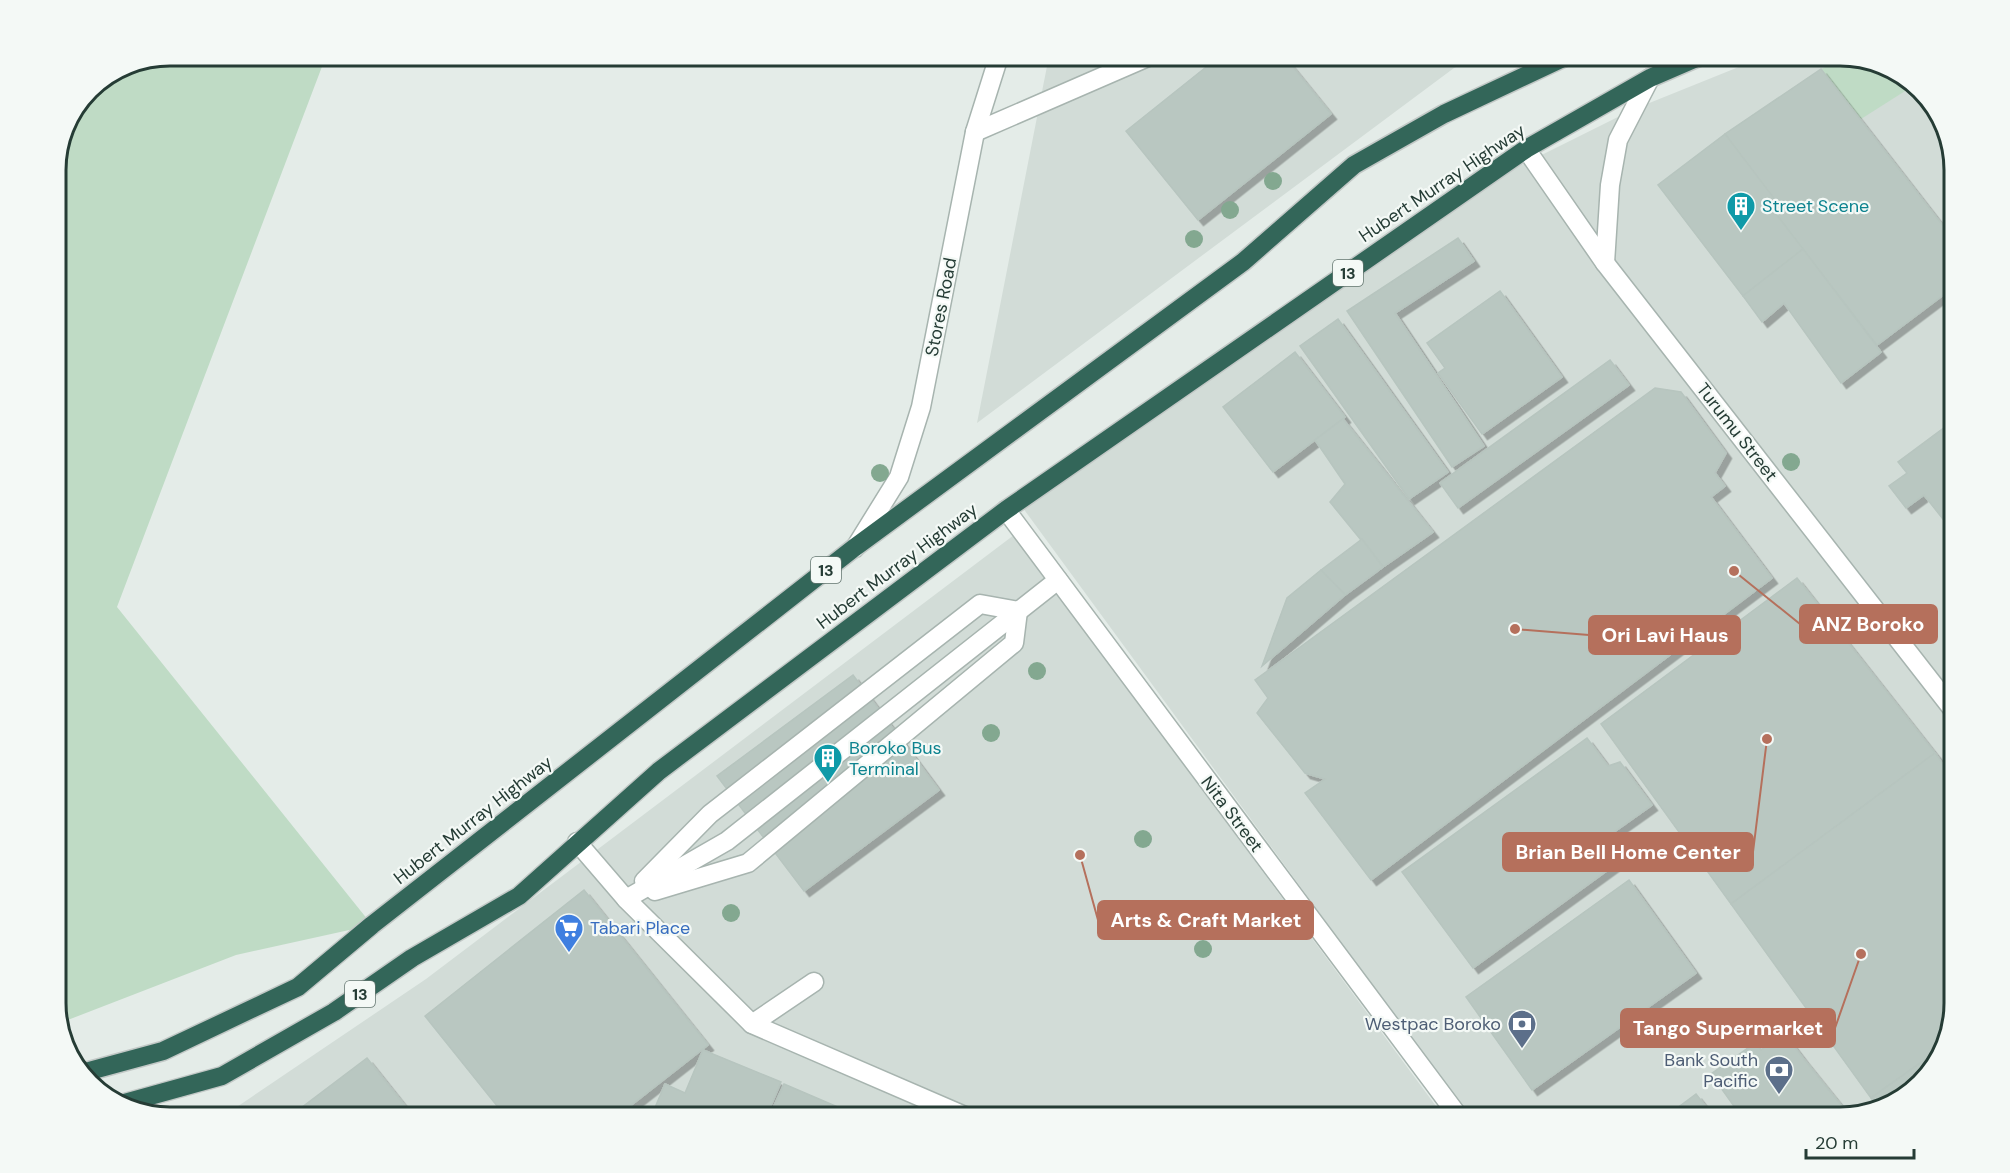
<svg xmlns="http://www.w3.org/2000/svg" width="2010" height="1173" viewBox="0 0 2010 1173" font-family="'DM Sans',sans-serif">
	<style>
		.built { fill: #d2dcd7 }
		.green { fill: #bfdbc5 }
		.building { fill: #b9c7c1; stroke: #b7c5bf; stroke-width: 1.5; filter: url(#shadow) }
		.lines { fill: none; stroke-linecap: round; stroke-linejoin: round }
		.minor-casing { stroke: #a7b4af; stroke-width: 21 }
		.highway-casing { stroke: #c2c8c6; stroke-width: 21 }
		.minor { stroke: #fff; stroke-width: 18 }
		.highway { stroke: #336659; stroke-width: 18 }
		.tree { fill: #83a890 }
		.labels { text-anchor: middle; stroke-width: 4.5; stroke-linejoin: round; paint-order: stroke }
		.shield { fill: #f4f9f6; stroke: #63756f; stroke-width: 1.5 }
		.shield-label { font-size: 16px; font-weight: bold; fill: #253c35 }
		.street-label { font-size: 18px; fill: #253c35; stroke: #f4f9f6 }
		.culture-label { font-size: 18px; fill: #0d838f; stroke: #f4f9f6; text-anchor: start }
		.shop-label { font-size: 18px; fill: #366cbe; stroke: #f4f9f6; text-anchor: start }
		.service-label { font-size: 18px; fill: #4e5e75; stroke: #f4f9f6; text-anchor: end }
		.rim { fill: none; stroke: #253c35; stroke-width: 3 }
		.leader { fill: none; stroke: #b5705c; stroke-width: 2 }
		.callout-dot { fill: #b5705c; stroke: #f4f9f6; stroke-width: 2 }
		.callout { fill: #b5705c; stroke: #b5705c; stroke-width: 2 }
		.callout-label { font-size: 20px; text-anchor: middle; font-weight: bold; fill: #fff }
	</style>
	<defs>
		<filter id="shadow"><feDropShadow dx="5.5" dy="5.5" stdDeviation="0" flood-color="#0004"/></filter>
	</defs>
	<rect width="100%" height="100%" fill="#e4ece8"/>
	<g class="built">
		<path d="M1049 56H1481L1454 68 977 423Z"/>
		<path d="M1766 56H1840L1897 71 1935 107 1954 163V1003L1939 1060 1897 1102 1840 1117H1469L1020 504 1409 221 1632 110Z"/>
		<path d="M1014 535 1444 1117H222L426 979Z"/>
	</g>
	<g class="green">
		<path d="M170 56H326L117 607 372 925 236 955 60 1023 56 1010V163L89 89 127 64Z"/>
		<path d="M1847 57 1897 71 1913 86 1861 119 1821 69Z"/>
	</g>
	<g class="building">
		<path d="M1220 56H1284L1331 114 1198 220 1126 131Z"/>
		<path d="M1821 69 1954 240V287L1877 345 1776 214 1782 209 1725 134Z"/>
		<path d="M1725 134 1782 209 1776 214 1803 249 1743 296 1658 185Z"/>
		<path d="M1458 238 1474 261 1395 313 1484 446 1452 467 1347 311Z"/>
		<path d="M1803 249 1881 352 1841 383 1784 303 1762 322 1743 296Z"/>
		<path d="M1500 291 1562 377 1482 434 1438 373 1445 368 1427 343Z"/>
		<path d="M1338 319 1448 472 1409 499 1300 346Z"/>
		<path d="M1295 352 1345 417 1273 472 1223 407Z"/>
		<path d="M1610 360 1629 385 1458 508 1440 483Z"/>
		<path d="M1655 388 1681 392 1726 453 1715 473 1725 486 1711 497 1772 578 1371 880 1305 793 1325 779 1305 773 1257 713 1268 698 1255 680Z"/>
		<path d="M1343 419 1433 532 1383 567 1330 502 1345 484 1315 440Z"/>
		<path d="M1949 424 1954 431V533L1924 495 1906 508 1889 486 1907 473 1898 462Z"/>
		<path d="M1362 539 1383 567 1345 595 1321 570Z"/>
		<path d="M1321 570 1345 595 1262 666 1287 598Z"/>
		<path d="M1797 578 1935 753 1731 904 1601 724Z"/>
		<path d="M853 675 939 790 804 891 717 776Z"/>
		<path d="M1587 738 1608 766 1620 762 1652 805 1600 842 1616 864 1473 968 1402 872Z"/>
		<path d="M1935 753 1954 780V1003L1943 1047 1871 1098 1731 904Z"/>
		<path d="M1629 880 1696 973 1532 1090 1466 997Z"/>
		<path d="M584 890 708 1045 616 1117H506L425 1016Z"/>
		<path d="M1784 1033 1803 1058 1849 1115 1840 1117H1739L1741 1116 1711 1074 1755 1043 1761 1050Z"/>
		<path d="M1943 1047 1939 1060 1897 1102 1878 1107 1871 1098Z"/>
		<path d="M703 1050 781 1082 766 1117H651L665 1084 685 1093Z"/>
		<path d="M367 1058 414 1117H289Z"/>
		<path d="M784 1084 861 1117H769Z"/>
		<path d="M1696 1094 1714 1117H1665Z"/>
	</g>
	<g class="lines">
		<g class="minor-casing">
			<g id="minor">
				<path d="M975 132 1150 56"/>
				<path d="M1526 149 1605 263 1954 711"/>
				<path d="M1605 263 1610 185 1618 140 1650 78"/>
				<path d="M1006 510 1459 1117"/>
				<path d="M855 548 899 477 921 407 975 132 999 56"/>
				<path d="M577 842 626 899 752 1024 967 1117"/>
				<path d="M644 881 710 814 980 604 1018 611"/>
				<path d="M655 891 748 863 1014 643 1018 611"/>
				<path d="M626 899 727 841 1058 580"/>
				<path d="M752 1024 814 982"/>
			</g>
		</g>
		<g class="highway-casing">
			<g id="highway">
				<path d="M82 1073 163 1051 298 987 372 925 854 548 1243 262 1354 165 1444 114 1567 56"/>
				<path d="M121 1104 222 1076 334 1012 412 958 519 896 659 771 1006 510 1526 149 1650 78 1701 56"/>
			</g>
		</g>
		<use href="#minor" class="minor"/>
		<use href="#highway" class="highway"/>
	</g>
	<g class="tree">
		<circle cx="1273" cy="181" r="9"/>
		<circle cx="1230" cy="210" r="9"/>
		<circle cx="1194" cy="239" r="9"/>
		<circle cx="1791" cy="462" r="9"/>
		<circle cx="880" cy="473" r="9"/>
		<circle cx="1037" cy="671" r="9"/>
		<circle cx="991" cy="733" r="9"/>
		<circle cx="1143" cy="839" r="9"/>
		<circle cx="731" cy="913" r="9"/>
		<circle cx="1203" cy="949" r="9"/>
	</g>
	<defs>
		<g id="building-pin" transform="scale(1.5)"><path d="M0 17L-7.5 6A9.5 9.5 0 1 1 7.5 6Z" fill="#0f9aa8" stroke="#f4f9f6"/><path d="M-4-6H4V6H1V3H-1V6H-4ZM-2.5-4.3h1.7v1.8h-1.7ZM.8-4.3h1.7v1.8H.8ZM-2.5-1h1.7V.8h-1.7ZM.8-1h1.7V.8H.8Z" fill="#fff"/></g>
		<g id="supermarket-pin" transform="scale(1.5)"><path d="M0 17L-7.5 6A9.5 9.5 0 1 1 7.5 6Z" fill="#3f7fe0" stroke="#f4f9f6"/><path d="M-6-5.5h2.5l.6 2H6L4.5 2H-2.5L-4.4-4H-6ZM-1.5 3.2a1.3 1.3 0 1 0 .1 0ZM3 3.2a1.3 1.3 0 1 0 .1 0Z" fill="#fff"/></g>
		<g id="bank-pin" transform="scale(1.5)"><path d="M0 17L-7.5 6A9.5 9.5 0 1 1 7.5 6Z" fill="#5c6f8a" stroke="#f4f9f6"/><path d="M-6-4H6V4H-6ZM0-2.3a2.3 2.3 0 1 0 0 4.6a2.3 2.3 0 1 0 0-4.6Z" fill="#fff"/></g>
	</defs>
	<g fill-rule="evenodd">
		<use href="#building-pin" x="1741" y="206"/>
		<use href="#building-pin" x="828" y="758"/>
		<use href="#supermarket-pin" x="569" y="928"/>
		<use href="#bank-pin" x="1522" y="1024"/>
		<use href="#bank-pin" x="1779" y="1070"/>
	</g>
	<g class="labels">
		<g class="shield">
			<rect x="1333" y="260" width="30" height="26" rx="4.5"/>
			<rect x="811" y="557" width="30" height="26" rx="4.5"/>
			<rect x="345" y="981" width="30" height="26" rx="4.5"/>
		</g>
		<g class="shield-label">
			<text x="1348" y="279">13</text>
			<text x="826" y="576">13</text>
			<text x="360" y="1000">13</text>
		</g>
		<g class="street-label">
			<text transform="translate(1442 183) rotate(-34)" y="6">Hubert Murray Highway</text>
			<text transform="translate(941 307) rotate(-79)" y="6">Stores Road</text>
			<text transform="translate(1737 432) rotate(52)" y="6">Turumu Street</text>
			<text transform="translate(897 566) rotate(-37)" y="6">Hubert Murray Highway</text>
			<text transform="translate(1232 814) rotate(53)" y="6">Nita Street</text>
			<text transform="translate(473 820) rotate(-38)" y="6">Hubert Murray Highway</text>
		</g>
		<g class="culture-label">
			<text x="1762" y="212">Street Scene</text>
			<text x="849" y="754">Boroko Bus<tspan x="849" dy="21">Terminal</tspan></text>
		</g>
		<g class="shop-label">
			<text x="590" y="934">Tabari Place</text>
		</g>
		<g class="service-label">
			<text x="1501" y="1030">Westpac Boroko</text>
			<text x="1758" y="1066">Bank South<tspan x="1758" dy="21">Pacific</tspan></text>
		</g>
	</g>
	<path d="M0 0H2010V1173H0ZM170 66H1840A104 104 0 0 1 1944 170V1003A104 104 0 0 1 1840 1107H170A104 104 0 0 1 66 1003V170A104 104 0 0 1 170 66Z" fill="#f4f9f6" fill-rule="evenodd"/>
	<path class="rim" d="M170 66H1840A104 104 0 0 1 1944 170V1003A104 104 0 0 1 1840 1107H170A104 104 0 0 1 66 1003V170A104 104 0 0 1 170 66Z"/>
	<path class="leader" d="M1734 571L1800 624M1515 629L1589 635M1767 739L1753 852M1080 855L1098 920M1861 954L1835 1028"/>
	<g class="callout-dot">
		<circle cx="1734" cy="571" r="6"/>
		<circle cx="1515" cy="629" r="6"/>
		<circle cx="1767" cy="739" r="6"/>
		<circle cx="1080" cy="855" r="6"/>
		<circle cx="1861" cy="954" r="6"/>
	</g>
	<g class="callout">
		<rect x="1800" y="605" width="137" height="38" rx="6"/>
		<rect x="1589" y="616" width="151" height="38" rx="6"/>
		<rect x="1503" y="833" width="250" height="38" rx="6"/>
		<rect x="1098" y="901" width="215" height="38" rx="6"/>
		<rect x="1621" y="1009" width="214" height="38" rx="6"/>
	</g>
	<g class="callout-label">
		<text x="1868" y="631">ANZ Boroko</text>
		<text x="1665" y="642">Ori Lavi Haus</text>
		<text x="1628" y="859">Brian Bell Home Center</text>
		<text x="1206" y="927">Arts &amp; Craft Market</text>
		<text x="1728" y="1035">Tango Supermarket</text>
	</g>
	<path d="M1806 1149v9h108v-9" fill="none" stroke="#253c35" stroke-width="3"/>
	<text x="1815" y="1149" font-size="18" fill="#253c35" stroke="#f4f9f6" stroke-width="4.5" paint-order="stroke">20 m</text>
</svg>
